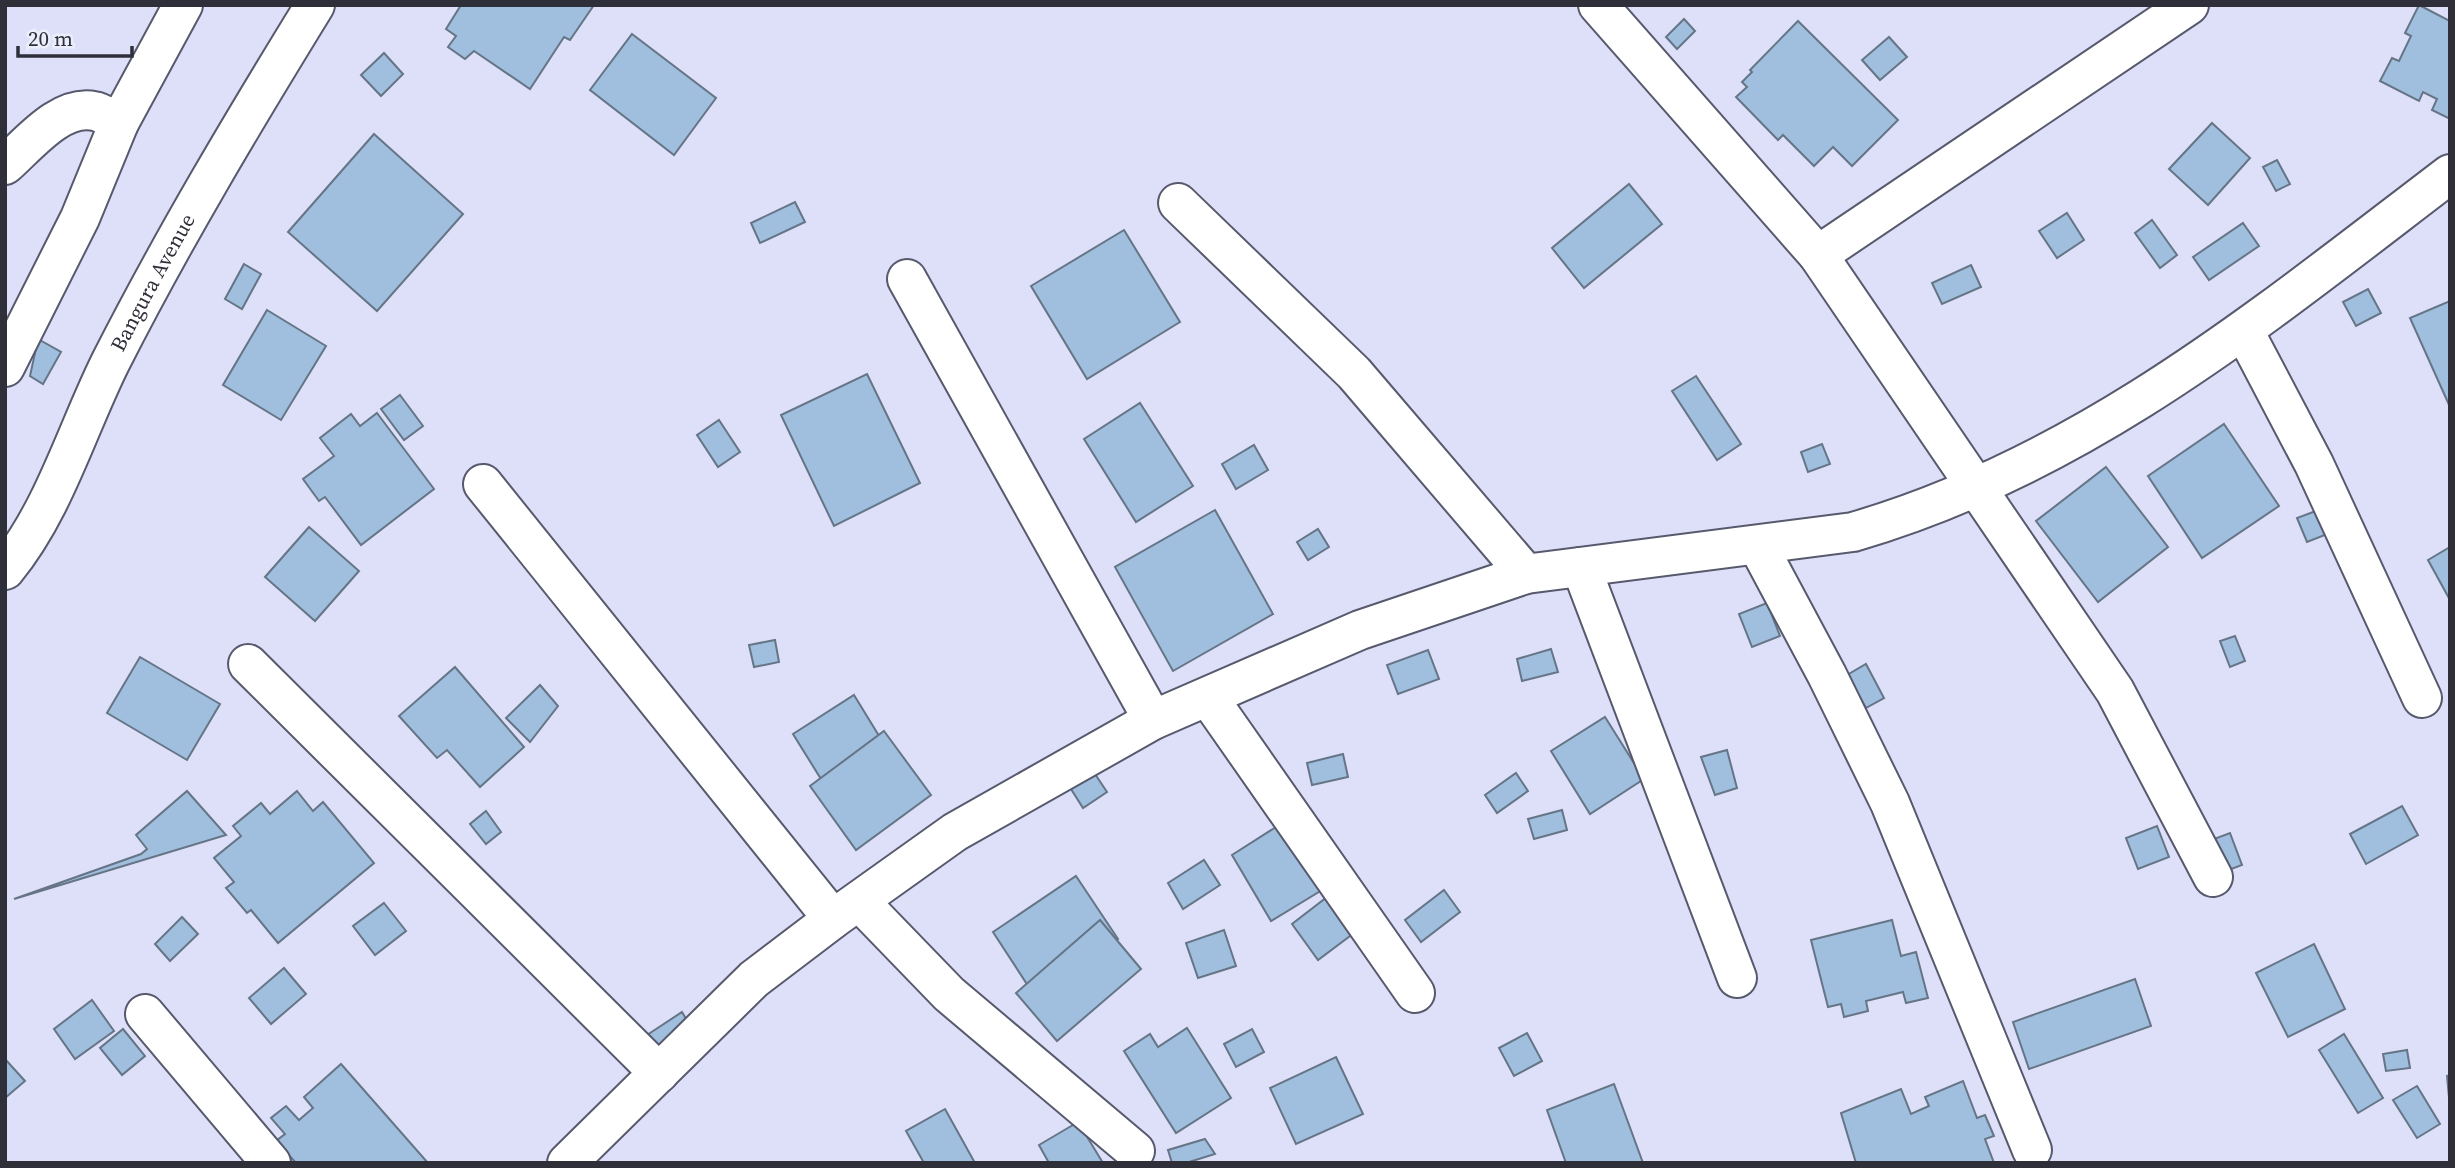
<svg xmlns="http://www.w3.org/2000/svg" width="2455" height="1168" viewBox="0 0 2455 1168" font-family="'Source Serif 4',serif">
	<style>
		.building { fill: #a0bede; stroke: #657586; stroke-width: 2 }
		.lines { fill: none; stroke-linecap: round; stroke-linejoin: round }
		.minor-casing { stroke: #57596d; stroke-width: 42 }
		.minor { stroke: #fff; stroke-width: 38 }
		.labels { text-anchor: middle; stroke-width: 5; stroke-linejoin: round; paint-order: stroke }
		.street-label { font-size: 21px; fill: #2e2f38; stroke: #eceefd }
	</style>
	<rect width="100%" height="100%" fill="#dde0f8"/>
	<g class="building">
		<path d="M461 5H594L570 40 564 37 530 89 474 51 465 59 448 47 456 36 446 29Z"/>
		<path d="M2419 5 2450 21V119L2432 110 2437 99 2423 92 2419 101 2380 81 2392 58 2399 61 2411 36 2405 33Z"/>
		<path d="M1684 19 1695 31 1677 49 1666 37Z"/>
		<path d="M1798 21 1898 120 1852 166 1833 147 1814 166 1783 135 1778 140 1736 97 1747 87 1742 82 1752 72 1750 70Z"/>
		<path d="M632 34 716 98 674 155 590 90Z"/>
		<path d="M1889 37 1907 57 1880 80 1862 60Z"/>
		<path d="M384 53 403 74 381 96 361 75Z"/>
		<path d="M2212 123 2250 158 2208 205 2169 169Z"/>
		<path d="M374 134 463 214 377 311 288 232Z"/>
		<path d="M2277 160 2290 184 2276 191 2263 167Z"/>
		<path d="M1629 184 1662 224 1584 288 1552 248Z"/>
		<path d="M795 202 805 222 760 243 751 223Z"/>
		<path d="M2067 213 2084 240 2057 258 2039 231Z"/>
		<path d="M2152 220 2177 255 2160 268 2135 233Z"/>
		<path d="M2243 223 2259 246 2209 280 2193 257Z"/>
		<path d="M1124 230 1180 322 1087 379 1031 286Z"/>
		<path d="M244 264 261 274 242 309 225 299Z"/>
		<path d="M1971 265 1981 287 1942 304 1932 283Z"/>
		<path d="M2368 289 2381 313 2356 326 2343 302Z"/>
		<path d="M2450 301V407L2410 318Z"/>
		<path d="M267 310 326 346 281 420 223 385Z"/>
		<path d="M38 339 61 352 43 384 30 376Z"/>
		<path d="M867 374 920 483 834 526 781 415Z"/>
		<path d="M1696 376 1741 444 1717 460 1672 391Z"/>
		<path d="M400 395 423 426 404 440 381 409Z"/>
		<path d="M1140 403 1193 486 1136 522 1084 439Z"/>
		<path d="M377 413 434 489 361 545 325 497 319 501 303 479 334 456 320 438 351 414 360 426Z"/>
		<path d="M719 420 740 452 718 467 697 435Z"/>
		<path d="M2224 424 2279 506 2202 558 2148 476Z"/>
		<path d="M1822 444 1830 464 1808 472 1801 452Z"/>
		<path d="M1254 445 1268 470 1236 489 1222 464Z"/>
		<path d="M2106 467 2168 547 2098 602 2036 521Z"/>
		<path d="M2321 509 2330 533 2307 542 2297 518Z"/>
		<path d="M1215 510 1273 614 1173 671 1115 567Z"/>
		<path d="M309 527 359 571 315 621 265 577Z"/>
		<path d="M1318 529 1329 547 1308 560 1297 542Z"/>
		<path d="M2450 547V600L2428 560Z"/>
		<path d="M1767 603 1780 636 1752 647 1739 614Z"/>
		<path d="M2235 636 2245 661 2230 667 2220 641Z"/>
		<path d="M775 640 779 662 754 667 749 645Z"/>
		<path d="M1551 649 1558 672 1522 681 1517 659Z"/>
		<path d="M1428 650 1439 679 1398 694 1387 665Z"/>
		<path d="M140 657 220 704 187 760 107 713Z"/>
		<path d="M1866 664 1884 698 1866 708 1847 675Z"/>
		<path d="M455 667 524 747 480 787 447 750 437 758 399 716Z"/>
		<path d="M540 685 558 706 530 742 506 718Z"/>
		<path d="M854 695 895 762 834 800 793 734Z"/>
		<path d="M1605 717 1644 779 1590 814 1551 751Z"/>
		<path d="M884 731 931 795 856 850 810 786Z"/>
		<path d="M1727 750 1737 788 1715 795 1701 757Z"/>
		<path d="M1343 754 1348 777 1312 785 1307 763Z"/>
		<path d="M1516 773 1528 791 1497 813 1485 795Z"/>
		<path d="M1095 774 1107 792 1083 808 1071 789Z"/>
		<path d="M187 791 226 835 14 899 141 854 147 849 136 835Z"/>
		<path d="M297 791 313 811 323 802 374 863 278 943 251 910 247 913 226 888 234 882 214 858 241 836 233 826 261 803 270 814Z"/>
		<path d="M2402 806 2418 835 2366 864 2350 834Z"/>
		<path d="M1562 810 1567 830 1534 839 1528 819Z"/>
		<path d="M486 811 501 832 486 844 470 824Z"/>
		<path d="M1287 820 1327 887 1271 921 1232 855Z"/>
		<path d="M2157 826 2169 857 2138 869 2126 838Z"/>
		<path d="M2230 833 2242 865 2226 871 2214 839Z"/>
		<path d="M1204 860 1220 885 1183 909 1168 883Z"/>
		<path d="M1076 876 1118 939 1034 995 993 932Z"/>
		<path d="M1444 890 1460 912 1421 942 1405 920Z"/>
		<path d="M1331 894 1358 930 1318 960 1292 924Z"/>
		<path d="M384 903 406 931 375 955 353 926Z"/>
		<path d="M182 917 198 934 170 961 155 944Z"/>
		<path d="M1100 920 1141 969 1057 1041 1016 993Z"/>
		<path d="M1892 920 1901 956 1916 952 1928 998 1906 1003 1903 992 1866 1001 1868 1011 1844 1017 1841 1004 1828 1007 1811 940Z"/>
		<path d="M1224 930 1236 966 1198 978 1186 943Z"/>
		<path d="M2314 944 2345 1009 2288 1037 2256 973Z"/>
		<path d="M284 968 306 994 271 1024 249 998Z"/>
		<path d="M2135 979 2151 1026 2029 1069 2013 1022Z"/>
		<path d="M92 1000 114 1031 75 1059 54 1029Z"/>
		<path d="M682 1012 694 1032 656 1056 644 1037Z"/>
		<path d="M1187 1028 1231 1098 1176 1133 1124 1051 1150 1034 1158 1047Z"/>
		<path d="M123 1029 145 1056 122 1075 100 1048Z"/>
		<path d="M1252 1029 1264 1052 1236 1067 1224 1044Z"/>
		<path d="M1527 1033 1542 1061 1514 1076 1499 1048Z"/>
		<path d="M2344 1034 2383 1098 2358 1113 2319 1050Z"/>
		<path d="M2407 1050 2410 1068 2386 1071 2383 1054Z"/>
		<path d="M1336 1057 1363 1114 1296 1144 1270 1088Z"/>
		<path d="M5 1059 25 1081 5 1098Z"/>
		<path d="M341 1064 428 1163H296L276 1141 285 1134 271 1118 286 1106 299 1120 313 1108 304 1097Z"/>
		<path d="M2450 1075V1108L2447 1076Z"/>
		<path d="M1963 1081 1977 1118 1985 1115 1994 1136 1985 1139 1994 1163H1856L1841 1113 1901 1089 1911 1114 1929 1106 1925 1097Z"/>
		<path d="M1614 1084 1643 1163H1566L1547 1110Z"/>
		<path d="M2417 1086 2440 1124 2417 1138 2393 1100Z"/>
		<path d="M945 1109 975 1163H924L906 1131Z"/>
		<path d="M1078 1122 1103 1163H1049L1039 1145Z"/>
		<path d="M1205 1139 1215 1154 1186 1163H1172L1168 1150Z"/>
	</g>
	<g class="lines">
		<g class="minor-casing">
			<g id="minor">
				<path d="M1598 5 1818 255 2115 691 2213 877"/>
				<path d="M5 165C28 145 60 104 94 111 102 112 111 119 119 123"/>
				<path d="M1178 203 1354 373 1526 574"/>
				<path d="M1818 255 2189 5"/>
				<path d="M907 279 1153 720"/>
				<path d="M2244 331 2314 464 2422 698"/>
				<path d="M5 367 80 218 119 123 183 5"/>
				<path d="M483 484 833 919"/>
				<path d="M1758 546 1827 675 1890 803 2032 1150"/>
				<path d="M1581 567 1737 978"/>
				<path id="s1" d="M5 570C54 511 77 429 111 361 173 239 243 122 315 5"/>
				<path d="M248 664 659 1073"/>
				<path d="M1208 697 1415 993"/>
				<path d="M859 901 949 994 1135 1151"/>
				<path d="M145 1014 271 1163"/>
				<path d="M567 1163 754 979 833 919 955 832 1153 720 1360 630 1526 574 1853 532C2084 465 2262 317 2450 174"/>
			</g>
		</g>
		<use href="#minor" class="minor"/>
	</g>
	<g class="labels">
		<g class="street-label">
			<text dy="7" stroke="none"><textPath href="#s1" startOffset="324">Bangura Avenue</textPath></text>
		</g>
	</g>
	<rect width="2455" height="1168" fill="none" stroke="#2e2f38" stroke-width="14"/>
	<path d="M18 46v10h114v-10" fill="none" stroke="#2e2f38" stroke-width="3.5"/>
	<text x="28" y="46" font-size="21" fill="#2e2f38" stroke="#eceefd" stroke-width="5" paint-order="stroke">20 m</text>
</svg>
